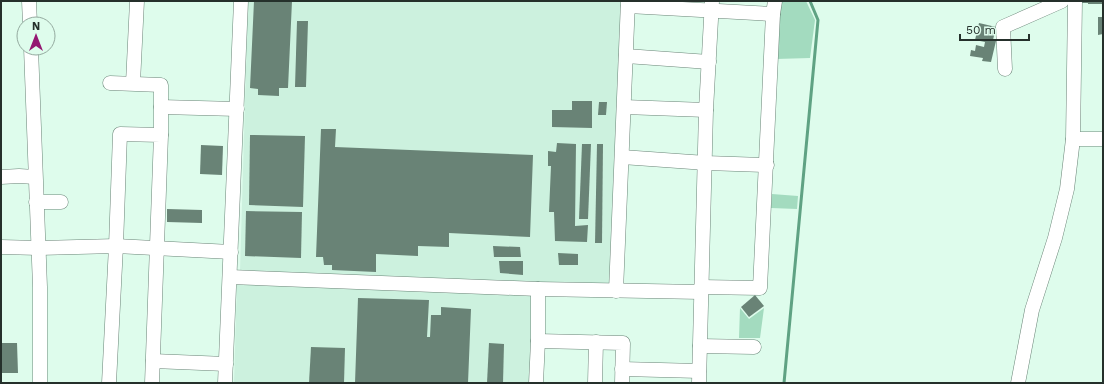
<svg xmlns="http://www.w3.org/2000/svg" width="1104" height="384" viewBox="0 0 1104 384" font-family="'Work Sans',sans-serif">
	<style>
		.built { fill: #ccf1de }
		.green { fill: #a3dbbf }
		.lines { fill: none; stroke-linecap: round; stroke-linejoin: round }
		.stream { stroke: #5fa283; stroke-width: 3 }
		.building { fill: #698376 }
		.minor-casing { stroke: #6b8578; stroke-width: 15 }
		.minor { stroke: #fff; stroke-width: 14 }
	</style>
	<rect width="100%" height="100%" fill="#defcec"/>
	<g class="built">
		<path d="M248 1H622L612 285 240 272Z"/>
		<path d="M237 284 533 294 530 383H234Z"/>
	</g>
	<g class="green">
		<path d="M779 1H806L815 20 810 58 776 59Z"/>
		<path d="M772 194 798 196 797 209 771 208Z"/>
		<path d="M740 308 749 319 764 308 760 338H739Z"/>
	</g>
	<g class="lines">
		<path class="stream" d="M784 383 818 20 810 1"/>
	</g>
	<g class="building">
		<path d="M254 1H292L288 88H279V96L258 95V89L250 88Z"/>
		<path d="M1082 1H1103V4H1088V3H1082Z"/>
		<path d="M1098 17H1103V34L1098 35Z"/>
		<path d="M297 21H308L306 87H295Z"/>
		<path d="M979 23 996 27 993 40 996 41 991 62 982 61 983 58 970 56 971 50 975 51 976 45 984 47 985 42 975 40Z"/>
		<path d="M572 101H592V128L552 127V110H572Z"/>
		<path d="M599 102H607L606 115H598Z"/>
		<path d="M321 129H336L335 147 533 155 530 237 449 233V247L418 246V256L376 254V272L332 270V265H324L323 257H316Z"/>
		<path d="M250 135 305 136 303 207 249 205Z"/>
		<path d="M557 143 576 144 575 226 588 225 587 242 555 241 554 212H549L551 166H548V151L556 152Z"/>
		<path d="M582 144H591L588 219H579Z"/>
		<path d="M597 144H603L602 243H595Z"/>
		<path d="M201 145 223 146 222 175 200 174Z"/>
		<path d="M167 209 202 210V223L167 222Z"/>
		<path d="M246 211 302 212 301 258 245 256Z"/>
		<path d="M493 246 520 247 521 257H494Z"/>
		<path d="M558 253 578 254V265H559Z"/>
		<path d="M499 261H523V275L500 273Z"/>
		<path d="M755 295 764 306 749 317 741 307Z"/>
		<path d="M358 298 429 300 427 337H430L431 315H441V307L471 309 468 383H355Z"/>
		<path d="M1 343H17L18 373H2Z"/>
		<path d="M489 343 504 344 503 383H487Z"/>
		<path d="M311 347 345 348 344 383H309Z"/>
	</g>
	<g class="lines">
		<g class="minor-casing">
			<g id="minor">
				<path d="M29 1 30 24"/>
				<path d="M628 6 773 14"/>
				<path d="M31 48 40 287V383"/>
				<path d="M626 56 709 62"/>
				<path d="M1005 69 1003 27 1062 1"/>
				<path d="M110 83 161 85V135"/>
				<path d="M133 83 137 1"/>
				<path d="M161 107 237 109"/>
				<path d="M624 107 706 110"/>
				<path d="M1073 139H1103"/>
				<path d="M622 157 706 163 767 165"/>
				<path d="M1 177 19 176 35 177"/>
				<path d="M36 202H61"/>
				<path d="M1 247 39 248 116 246 231 252"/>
				<path d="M230 277 538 289"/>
				<path d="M701 287 760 288 773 14 775 1"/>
				<path d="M616 291 628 1"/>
				<path d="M538 341 623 343 622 383"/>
				<path d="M700 346 754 347"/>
				<path d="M153 361 226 364"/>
				<path d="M622 369 699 371"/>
				<path d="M109 383 116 246 120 134 161 135 152 383"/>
				<path d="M225 383 241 1"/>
				<path d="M536 383 538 341V289L701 292"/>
				<path d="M595 383 596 342"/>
				<path d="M699 383 706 110 712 1"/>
				<path d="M1018 383 1032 310 1055 238 1067 189 1073 139 1075 1"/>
			</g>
		</g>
		<use href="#minor" class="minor"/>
	</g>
	<rect width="1104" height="384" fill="none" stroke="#25302b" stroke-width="4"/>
	<g transform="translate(36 36)"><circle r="19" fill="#defcec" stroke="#94aa9f"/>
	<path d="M0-3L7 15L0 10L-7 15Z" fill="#941772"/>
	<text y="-6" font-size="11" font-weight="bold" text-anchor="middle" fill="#25302b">N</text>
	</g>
	<path d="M960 34v6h69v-6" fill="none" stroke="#25302b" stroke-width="2"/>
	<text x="966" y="34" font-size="12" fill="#25302b" stroke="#defcec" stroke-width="3" paint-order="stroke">50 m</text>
</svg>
